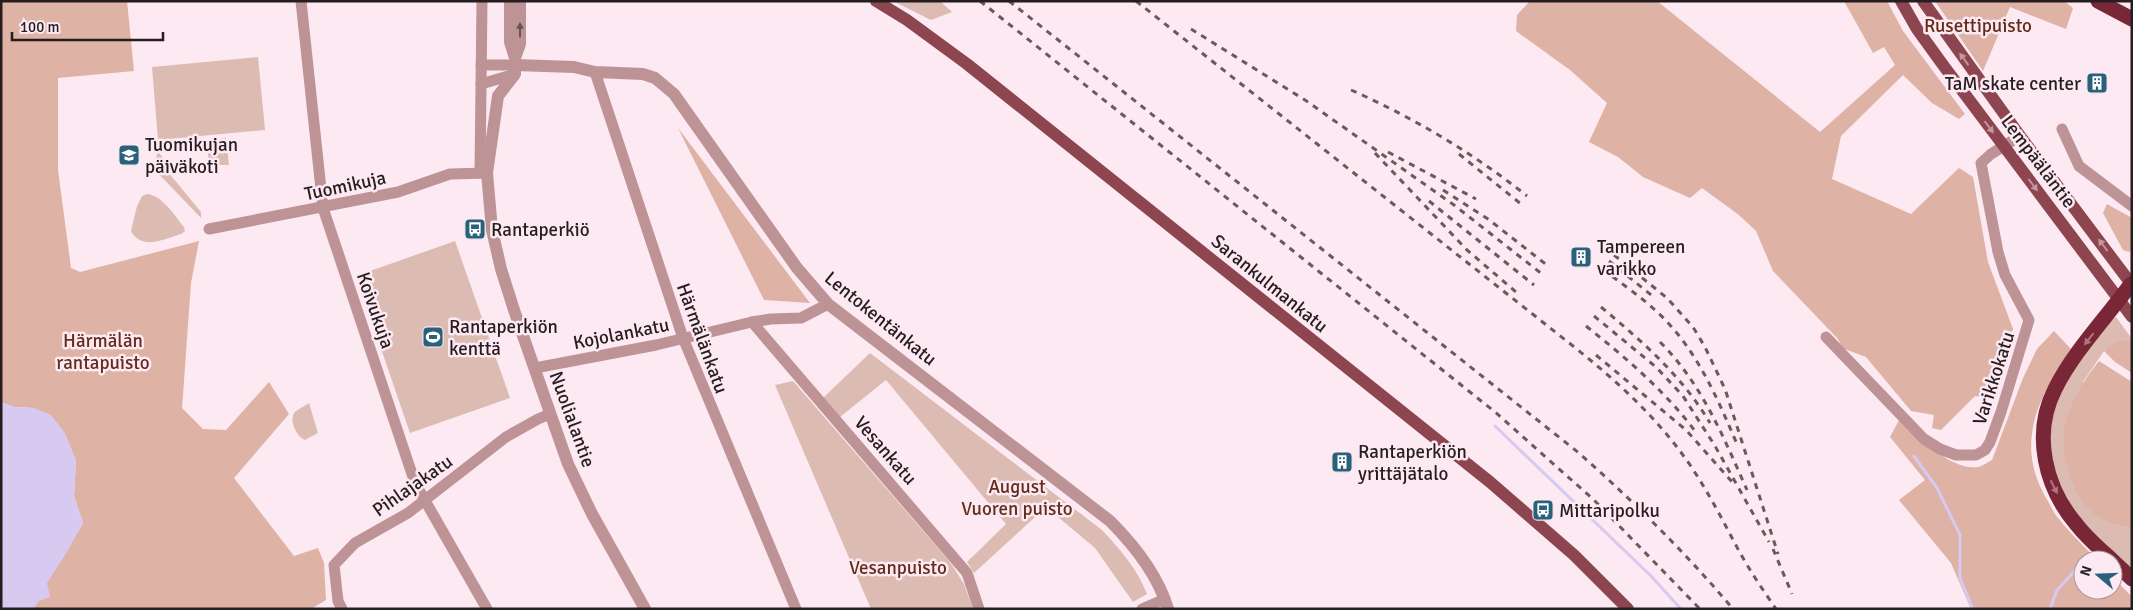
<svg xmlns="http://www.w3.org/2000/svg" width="2133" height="610" viewBox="0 0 2133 610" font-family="Signika,sans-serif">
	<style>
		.green { fill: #dcbcb2 }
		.forest { fill: #deb2a5 }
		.water { fill: #d8c9f0 }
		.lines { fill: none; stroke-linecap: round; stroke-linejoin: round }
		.stream { stroke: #d8c9f0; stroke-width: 3 }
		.minor { stroke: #be9396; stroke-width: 11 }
		.tertiary { stroke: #be9396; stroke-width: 12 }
		.primary { stroke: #8d454f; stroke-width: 12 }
		.motorway { stroke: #792736; stroke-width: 15 }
		.rail { stroke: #675b60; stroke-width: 3; stroke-dasharray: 6 6; stroke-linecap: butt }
		.oneway { fill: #6a5256 }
		.oneway2 { fill: #c497a0 }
		.oneway3 { fill: #ad7581 }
		.labels { text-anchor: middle; stroke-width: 5; stroke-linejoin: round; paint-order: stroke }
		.park-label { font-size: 19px; fill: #632c1c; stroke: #fce9f1 }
		.poi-label { font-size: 19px; fill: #261d21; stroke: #fce9f1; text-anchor: start }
		.street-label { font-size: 19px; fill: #261d21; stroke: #fce9f1 }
	</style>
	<rect width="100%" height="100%" fill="#fce9f1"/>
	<g class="green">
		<path d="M893 1H940L952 12 931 20Z"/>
		<path d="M258 57 265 130 158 140 152 67Z"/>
		<path d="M226 138 229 165H209L207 141Z"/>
		<path d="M159 153 167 163 163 166 201 212V218L154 169 157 154Z"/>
		<path d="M147 194C163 196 174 215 184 227L185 231 181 234C164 239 142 251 131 231L137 206 142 196Z"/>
		<path d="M455 241 510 398 410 433 356 276Z"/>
		<path d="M2116 317 2132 339V342L2123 339 2104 351 2083 382 2117 525 2132 529V572L2078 519 2063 495 2050 457 2052 410 2062 385 2108 323Z"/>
		<path d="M870 353 1102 530C1120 549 1138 570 1147 594L1133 602 1095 548 1046 507 974 573 967 562 1006 524 886 380 840 417 823 398Z"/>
		<path d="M793 381 950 562 964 584 973 609H871L775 385Z"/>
		<path d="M309 403 318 433 305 440C297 437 288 420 295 412 298 409 305 406 309 403Z"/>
	</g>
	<g class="forest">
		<path d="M1 1H127L134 71 58 78V170L71 268 80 272 199 241 191 283 182 408 203 429 226 430 269 382 289 414 234 478 294 556 318 548 324 563 326 600 311 609H33C40 600 42 590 48 581 59 561 72 543 83 523L74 496 76 460 34 408 14 407 1 402Z"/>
		<path d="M1530 1H1657L1820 132 1895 65 1884 47 1873 53 1844 1H1887L1903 31 1965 114 1959 119 1932 103 1903 75 1841 136 1832 179 1911 214 1959 168 1973 177 1988 262 2013 329 1988 398 1975 396 1941 430 1932 428 1934 415 1911 411 1866 357 1842 348 1838 339 1773 271 1756 231 1739 215 1702 188 1690 198 1643 177 1618 157 1589 142 1607 103 1570 70 1516 31 1517 15Z"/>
		<path d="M1935 1H2064L2073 8 2066 29 2010 7 1983 71Z"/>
		<path d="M678 128 810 303 764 300Z"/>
		<path d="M2107 204 2132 218V249L2129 252 2123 250 2103 213Z"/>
		<path d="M2054 331 2071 349C2039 397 2014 442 2046 498 2050 504 2053 512 2058 518 2070 533 2084 546 2097 560H2083V590H2113V577L2132 597V609H1971L1951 563 1899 500 1925 480 1890 437 1899 420C1917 436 1951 471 1978 467 1983 466 1988 462 1992 460L2023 378 2037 349Z"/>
		<path d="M2123 339 2132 342V373L2115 362 2104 351 2113 344Z"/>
		<path d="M2099 361 2132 382V529C2119 526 2107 522 2096 515 2071 498 2058 449 2066 421 2073 397 2084 380 2099 361Z"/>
	</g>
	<path class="water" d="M1 402 14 407 34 408 51 415 65 433 76 460 74 496 83 523 67 552 47 583 50 597 39 601 33 609H1Z"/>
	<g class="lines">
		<g class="stream">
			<path d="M1495 426 1651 576 1681 609"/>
			<path d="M1914 456 1937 488 1960 535V578L1973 609"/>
			<path d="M2050 609 2057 590 2083 562"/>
		</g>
		<g class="minor">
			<path d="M301 1 323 208 415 483 487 609"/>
			<path d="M481 65H515"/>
			<path d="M595 72 683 338 796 609"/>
			<path d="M481 84 515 74"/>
			<path d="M2062 129 2079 166 2132 206"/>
			<path d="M480 173 482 1"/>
			<path d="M209 229 398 192 450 174 487 173"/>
			<path d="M752 322 967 573 979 609"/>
			<path d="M1826 337 1924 439 1940 449 1956 455H1976L1985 450 1990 442 2001 412 2029 320 2005 275 1998 252 1981 163 1991 154 2020 136"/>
			<path d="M535 368 656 345 752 322 771 319 801 318 828 304"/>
			<path d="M342 609 338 601 334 565 355 543 408 513 506 437 538 419 550 414"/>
			<path d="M1142 609 1165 599"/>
		</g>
		<g class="tertiary">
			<path d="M510 1V42L515 58V74L498 96 487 173 492 230 501 269 514 310 568 464 592 514 645 609"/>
			<path d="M515 58 520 44V1"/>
			<path d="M515 65 574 67 595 72 643 74 655 78 674 94 797 268 828 304 1110 521C1134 545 1158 575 1168 609"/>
		</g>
		<g class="primary">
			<path d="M876 1 907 20 967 64 1490 482 1574 555 1628 609"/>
			<path d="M1901 1 1917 29 1943 65 2132 317"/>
			<path d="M1923 1 2020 136 2132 285"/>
		</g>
		<g class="motorway">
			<path d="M2098 1 2132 19"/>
			<path d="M2112 560C2100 549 2087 538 2077 525 2045 488 2032 434 2055 389 2074 351 2106 318 2131 284"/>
			<path d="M2113 561 2132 579"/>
		</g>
		<g class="rail">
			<path d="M980 1 1495 412 1594 500 1700 609"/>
			<path d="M1009 1 1579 453C1634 502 1686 553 1733 609"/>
			<path d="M1136 1 1573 346C1618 382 1660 420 1692 468 1710 495 1724 523 1739 551 1750 571 1763 590 1776 609"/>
			<path d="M1191 29 1305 100 1454 205 1542 274"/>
			<path d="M1351 90C1414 118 1473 153 1527 196"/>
			<path d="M1388 152 1476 199"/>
			<path d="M1375 153 1467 250 1516 292"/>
			<path d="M1459 154 1521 204"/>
			<path d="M1443 190 1488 219 1548 266"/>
			<path d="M1429 201 1534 285"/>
			<path d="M1614 255 1667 298 1693 327 1705 347 1725 389 1778 554"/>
			<path d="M1609 261 1655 298"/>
			<path d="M1603 269C1620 283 1639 295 1655 310 1695 346 1716 395 1737 444"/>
			<path d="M1601 307C1643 342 1682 376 1710 423"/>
			<path d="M1594 316 1656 367 1683 396 1715 446 1769 542"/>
			<path d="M1586 326C1626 358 1664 390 1695 431"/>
			<path d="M1660 342C1702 384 1723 436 1747 490"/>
			<path d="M1596 355 1686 430 1733 483"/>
			<path d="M1773 549 1792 594"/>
		</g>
	</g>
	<defs><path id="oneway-solid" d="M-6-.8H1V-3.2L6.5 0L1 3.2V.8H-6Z" transform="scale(1.25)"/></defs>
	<use class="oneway" href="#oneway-solid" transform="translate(520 30) rotate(-90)"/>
	<g class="oneway2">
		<use href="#oneway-solid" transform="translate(1964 59) rotate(-126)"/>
		<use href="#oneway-solid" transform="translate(1989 127) rotate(53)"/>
		<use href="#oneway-solid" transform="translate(2033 185) rotate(53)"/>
		<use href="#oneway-solid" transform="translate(2103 245) rotate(-127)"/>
	</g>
	<g class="oneway3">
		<use href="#oneway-solid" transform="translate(2089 339) rotate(128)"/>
		<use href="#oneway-solid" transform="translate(2054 487) rotate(63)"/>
	</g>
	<defs>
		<g id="building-square" transform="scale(1.125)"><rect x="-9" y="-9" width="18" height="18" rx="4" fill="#29617b" stroke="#fce9f1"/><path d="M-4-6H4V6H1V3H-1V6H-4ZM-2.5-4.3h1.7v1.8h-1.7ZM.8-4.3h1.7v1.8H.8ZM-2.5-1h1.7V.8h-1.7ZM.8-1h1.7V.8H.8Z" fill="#fff"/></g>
		<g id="school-square" transform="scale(1.125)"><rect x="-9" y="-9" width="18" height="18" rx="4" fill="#29617b" stroke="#fce9f1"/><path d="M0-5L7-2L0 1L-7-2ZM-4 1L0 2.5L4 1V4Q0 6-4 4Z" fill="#fff"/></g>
		<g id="bus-square" transform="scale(1.125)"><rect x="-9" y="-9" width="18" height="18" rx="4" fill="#29617b" stroke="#fce9f1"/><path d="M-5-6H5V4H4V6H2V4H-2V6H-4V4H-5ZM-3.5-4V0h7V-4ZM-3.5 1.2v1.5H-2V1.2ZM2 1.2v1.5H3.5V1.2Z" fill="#fff"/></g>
		<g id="stadium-square" transform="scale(1.125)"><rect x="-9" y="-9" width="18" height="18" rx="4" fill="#29617b" stroke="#fce9f1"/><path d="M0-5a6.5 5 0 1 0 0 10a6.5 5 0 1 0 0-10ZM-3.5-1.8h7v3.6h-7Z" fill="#fff"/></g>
	</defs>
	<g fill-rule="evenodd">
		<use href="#building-square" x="2097" y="83"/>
		<use href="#school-square" x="129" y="155"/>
		<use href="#bus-square" x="475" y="229"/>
		<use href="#building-square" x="1581" y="257"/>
		<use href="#stadium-square" x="433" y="337"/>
		<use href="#building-square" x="1342" y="462"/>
		<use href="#bus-square" x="1543" y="510"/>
	</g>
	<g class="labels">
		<g class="park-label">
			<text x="1978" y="32">Rusettipuisto</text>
			<text x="103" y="347">Härmälän<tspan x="103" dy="22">rantapuisto</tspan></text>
			<text x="1017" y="493">August<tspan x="1017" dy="22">Vuoren puisto</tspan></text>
			<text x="898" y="574">Vesanpuisto</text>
		</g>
		<g class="poi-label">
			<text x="2081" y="90" text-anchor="end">TaM skate center</text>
			<text x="145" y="151">Tuomikujan<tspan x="145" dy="22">päiväkoti</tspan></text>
			<text x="491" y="236">Rantaperkiö</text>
			<text x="1597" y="253">Tampereen<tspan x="1597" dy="22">varikko</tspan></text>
			<text x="449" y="333">Rantaperkiön<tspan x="449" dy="22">kenttä</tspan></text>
			<text x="1358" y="458">Rantaperkiön<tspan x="1358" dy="22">yrittäjätalo</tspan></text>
			<text x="1559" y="517">Mittaripolku</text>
		</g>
		<g class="street-label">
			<text transform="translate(2039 161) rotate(53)" y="7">Lempääläntie</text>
			<text transform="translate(345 185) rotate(-12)" y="7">Tuomikuja</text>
			<text transform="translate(1270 283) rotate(39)" y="7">Sarankulmankatu</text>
			<text transform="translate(376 310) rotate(71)" y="7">Koivukuja</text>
			<text transform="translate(881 318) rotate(39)" y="7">Lentokentänkatu</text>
			<text transform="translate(621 333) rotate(-11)" y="7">Kojolankatu</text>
			<text transform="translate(703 338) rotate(70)" y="7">Härmälänkatu</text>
			<text transform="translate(1993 378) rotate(-72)" y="7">Varikkokatu</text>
			<text transform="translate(573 419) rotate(70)" y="7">Nuolialantie</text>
			<text transform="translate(886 450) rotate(49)" y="7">Vesankatu</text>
			<text transform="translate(412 485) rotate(-35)" y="7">Pihlajakatu</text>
		</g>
	</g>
	<rect width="2133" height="610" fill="none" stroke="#261d21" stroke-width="5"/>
	<g transform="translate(2098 575) rotate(289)"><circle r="24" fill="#fce9f1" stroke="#a6979e"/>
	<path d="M0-4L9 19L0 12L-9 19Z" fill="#29617b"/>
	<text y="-8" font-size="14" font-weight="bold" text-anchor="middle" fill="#261d21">N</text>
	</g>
	<path d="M12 32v8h151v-8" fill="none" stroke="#261d21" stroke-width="2.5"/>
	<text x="20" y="32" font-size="15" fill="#261d21" stroke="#fce9f1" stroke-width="4" paint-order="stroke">100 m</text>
</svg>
